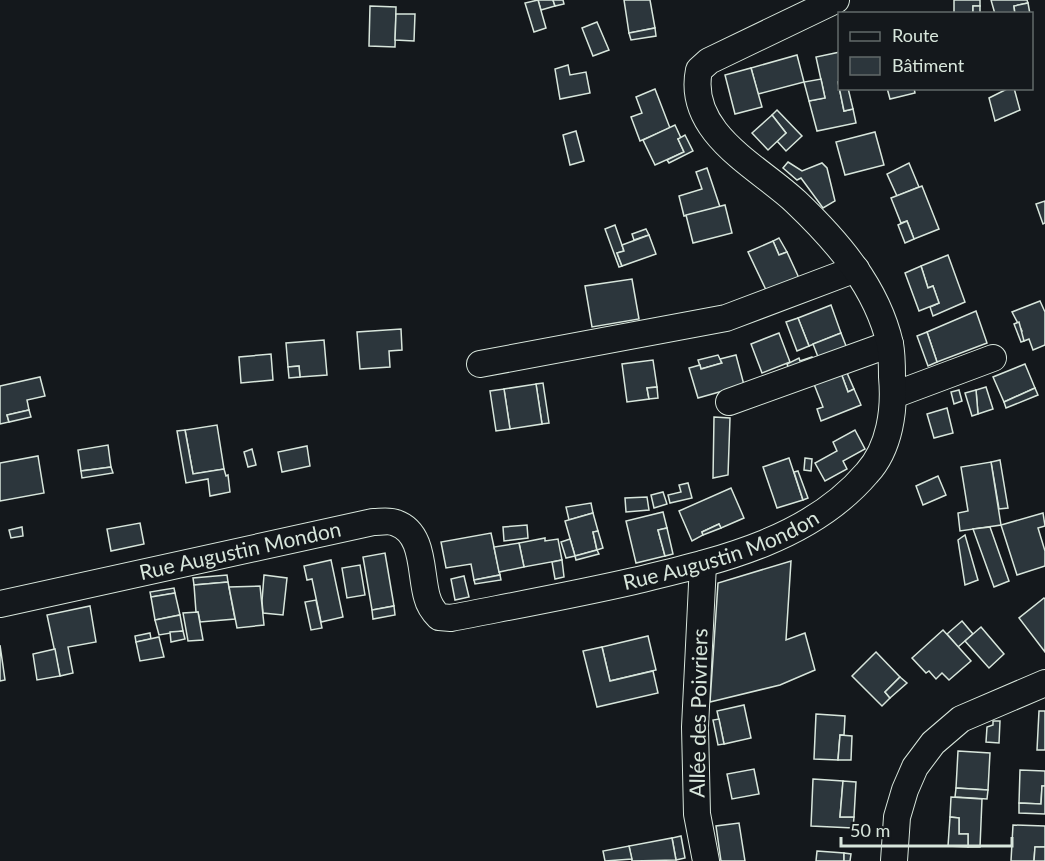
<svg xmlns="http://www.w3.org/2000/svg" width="1045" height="861" viewBox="0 0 1045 861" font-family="Lato,sans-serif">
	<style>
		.building { fill: #2c363c; stroke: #d8e6dc; stroke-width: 1.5 }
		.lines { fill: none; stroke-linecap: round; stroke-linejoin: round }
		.minor-casing { stroke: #d8e6dc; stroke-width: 28 }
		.minor { stroke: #14181c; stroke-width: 26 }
		.labels { text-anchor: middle; stroke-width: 4.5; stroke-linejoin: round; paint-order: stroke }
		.street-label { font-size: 21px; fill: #d8e6dc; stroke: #14181c }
	</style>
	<rect width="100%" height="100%" fill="#14181c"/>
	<g class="building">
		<path d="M538 0H553L555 6 541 10Z"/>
		<path d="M538 0 546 28 534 32 525 3Z"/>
		<path d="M553 0H563L564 4 555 6Z"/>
		<path d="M624 0H650L655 28 629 33Z"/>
		<path d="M954 0H980V6H973V14H954Z"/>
		<path d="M991 0H1027L1028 3 1014 6 1015 14H995Z"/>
		<path d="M1028 3 1030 14H1015L1014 6Z"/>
		<path d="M370 6 396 7 395 47 369 46Z"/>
		<rect x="973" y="6" width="7" height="8"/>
		<path d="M396 14H415L414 41 395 40Z"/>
		<path d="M597 22 609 50 593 56 582 28Z"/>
		<path d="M655 28 656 36 631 40 629 33Z"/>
		<path d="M840 52V81L838 82 844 111 853 109 856 123 817 131 809 101 825 98 816 57Z"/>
		<path d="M797 55 804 82 758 94 751 68Z"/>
		<path d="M568 65 570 75 586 72 590 93 560 99 555 69Z"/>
		<path d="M751 68 762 107 735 114 725 75Z"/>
		<path d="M821 79 825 98 809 101 804 82Z"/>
		<path d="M840 81V88H848L853 109 844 111 838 82Z"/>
		<path d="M887 88H914L915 93 890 99Z"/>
		<path d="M1009 88H1014L1020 110 995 121 989 98Z"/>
		<path d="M655 89 670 128 640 141 631 117 642 113 636 97Z"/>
		<path d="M777 110 802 136 786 151 777 141 786 133 772 115Z"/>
		<path d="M772 115 786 133 768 150 752 133Z"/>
		<path d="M675 125 681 138 678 139 684 152 655 165 643 140Z"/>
		<path d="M576 131 584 161 570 165 563 135Z"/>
		<path d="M875 132 884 165 845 175 836 142Z"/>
		<path d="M685 135 693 151 669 163 667 160 684 152 678 139Z"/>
		<path d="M788 162 802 171 822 163 827 168 835 201 823 208 801 178 797 180 783 168Z"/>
		<path d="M909 163 919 187 897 196 887 174Z"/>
		<path d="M707 168 720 207 684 216 679 196 702 189 696 172Z"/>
		<path d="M922 186 939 229 914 239 907 221 901 223 891 198Z"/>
		<path d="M1045 201V223L1043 224 1036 204Z"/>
		<path d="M725 205 732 233 693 243 686 215Z"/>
		<path d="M907 221 914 239 905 243 898 225Z"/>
		<path d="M615 225 624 251 617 253 622 266 619 267 605 229Z"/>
		<path d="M646 229 649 235 634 240 632 234Z"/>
		<path d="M649 235 656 254 622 266 617 253 624 251 622 245Z"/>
		<path d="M779 238 787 252 779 255 773 241Z"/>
		<path d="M773 241 779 255 787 252 799 278 767 292 748 252Z"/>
		<path d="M948 255 965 302 933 316 930 307 939 303 933 286 928 288 921 266Z"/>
		<path d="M921 266 928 288 933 286 939 303 919 311 905 273Z"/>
		<path d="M632 279 639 319 592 327 585 286Z"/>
		<path d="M1040 301 1045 312V345L1033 350 1029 339 1024 341 1020 332 1022 331 1012 312Z"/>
		<path d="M831 305 841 333 809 346 798 318Z"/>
		<path d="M976 311 987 343 937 362 927 332Z"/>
		<path d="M798 318 809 346 797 351 786 322Z"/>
		<path d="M1019 322 1024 341 1021 342 1014 324Z"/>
		<path d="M401 329 402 350 389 351 390 367 360 369 357 332Z"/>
		<path d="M927 332 937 362 928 366 917 336Z"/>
		<path d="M779 333 790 362 762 373 751 344Z"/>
		<path d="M841 333 848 351 820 362 813 344Z"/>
		<path d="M324 340 327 375 300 377 299 366 288 367 286 343Z"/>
		<path d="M271 354 273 380 241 383 239 357Z"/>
		<path d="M718 355 722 363 701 369 698 360Z"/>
		<path d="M736 355 744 385 698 398 689 368 700 365 701 369 722 363 720 359Z"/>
		<path d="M812 357 816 366 792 376 787 364 799 358 800 361Z"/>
		<path d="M653 360 657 387 647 388 649 399 627 402 622 364Z"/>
		<path d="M1025 364 1035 388 1004 402 993 377Z"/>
		<path d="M299 366 300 377 289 378 288 367Z"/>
		<path d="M844 366 854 389 848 392 841 373Z"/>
		<path d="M841 373 848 392 854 389 861 405 821 421 817 409 823 407 812 379Z"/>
		<path d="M40 377 45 396 27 400 29 410 7 415 9 422 0 424V386Z"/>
		<path d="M543 383 549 423 542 424 536 384Z"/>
		<path d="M536 384 542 424 510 429 504 389Z"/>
		<path d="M657 387 658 398 649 399 647 388Z"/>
		<path d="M986 387 993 409 978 414 976 390Z"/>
		<path d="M1035 388 1038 395 1006 408 1004 402Z"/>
		<path d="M504 389 510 429 496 431 490 391Z"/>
		<path d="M959 390 962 401 954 404 951 392Z"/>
		<path d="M976 390 978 414 972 416 965 393Z"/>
		<path d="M947 408 953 433 934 438 927 414Z"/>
		<path d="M29 410 31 417 9 422 7 415Z"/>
		<path d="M714 417 730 418 728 475 713 478Z"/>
		<path d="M217 425 224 469 193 474 185 430Z"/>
		<path d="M185 430 193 474 224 469 226 476 228 475 230 492 210 496 208 479 186 483 177 431Z"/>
		<path d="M855 430 865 449 843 461 847 469 825 481 815 463 837 451 833 442Z"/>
		<path d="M108 445 111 467 81 471 78 450Z"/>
		<path d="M307 446 310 466 282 472 278 452Z"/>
		<path d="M252 449 256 465 248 467 244 452Z"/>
		<path d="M38 456 44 493 0 501V463Z"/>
		<path d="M789 458 803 500 777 508 763 467Z"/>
		<path d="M805 458 812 459 811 471 804 470Z"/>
		<path d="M1000 460 1008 508 999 509 991 462Z"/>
		<path d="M991 462 1001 525 960 531 958 513 968 511 961 467Z"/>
		<path d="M111 467 113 473 82 478 81 471Z"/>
		<path d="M798 471 808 498 803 500 794 472Z"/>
		<path d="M938 476 946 495 923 505 916 486Z"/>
		<path d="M688 483 692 498 670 503 668 495 681 492 679 485Z"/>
		<path d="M731 488 744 518 721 528 719 524 702 532 703 535 692 541 679 511Z"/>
		<path d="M663 492 667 504 654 508 651 495Z"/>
		<path d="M647 497 649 510 626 512 625 498Z"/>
		<path d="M591 503 593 513 569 520 566 507Z"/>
		<path d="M663 512 667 528 658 530 665 556 636 563 626 521Z"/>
		<path d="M593 513 598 531 593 532 597 550 575 556 565 521Z"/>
		<path d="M1043 513 1045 526 1038 528 1045 551V566L1017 575 1001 525Z"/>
		<path d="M140 523 144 544 111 551 107 529Z"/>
		<path d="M719 524 721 528 703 535 702 532Z"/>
		<path d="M527 525 528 538 504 541 503 527Z"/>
		<path d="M22 527 23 536 11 538 9 530Z"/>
		<path d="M990 527 1009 581 994 587 973 529Z"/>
		<path d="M667 528 673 554 665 556 658 530Z"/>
		<path d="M598 531 603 548 597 550 593 532Z"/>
		<path d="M491 533 500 575 474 580 471 564 446 568 441 542Z"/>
		<path d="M965 535 978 580 965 585 958 540Z"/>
		<path d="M545 538V541L558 539 562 560 524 567 519 543Z"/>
		<path d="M570 539 575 556 566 558 561 542Z"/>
		<path d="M519 543 524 567 499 572 494 547Z"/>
		<path d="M597 550 599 554 576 560 575 556Z"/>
		<path d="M385 553 394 606 372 610 363 557Z"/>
		<path d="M331 560 343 617 321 622 312 579 307 580 304 566Z"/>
		<path d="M562 560 564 577 555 579 552 562Z"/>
		<path d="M791 561 786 640 805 633 815 670 780 685 710 702 718 583Z"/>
		<path d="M360 565 365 595 347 598 342 568Z"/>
		<path d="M227 575 228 582 194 585 193 578Z"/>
		<path d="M264 575 287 578 283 615 263 613 262 601Z"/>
		<path d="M500 575 501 580 475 584 474 580Z"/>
		<path d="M464 576 469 597 455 600 451 579Z"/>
		<path d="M228 582 235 619 200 622 198 612H196L194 585Z"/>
		<path d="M260 586 264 625 237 628 229 587Z"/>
		<path d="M174 588 175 593 151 597 150 592Z"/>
		<path d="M175 593 180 615 155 620 151 597Z"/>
		<path d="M1044 598 1045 599V652L1019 618Z"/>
		<path d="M316 600 322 628 311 630 305 602Z"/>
		<path d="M90 606 96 642 68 647 73 673 60 676 47 615Z"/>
		<path d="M394 606 395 615 373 619 372 610Z"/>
		<path d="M198 612 203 640 188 641 183 613Z"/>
		<path d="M180 615 183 631 159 635 155 620Z"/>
		<path d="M962 621 973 634 958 647 947 634Z"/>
		<path d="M981 627 1004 654 989 668 965 641Z"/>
		<path d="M943 630 971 661 949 680 942 673 936 679 929 671 926 673 912 658Z"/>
		<path d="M183 631 185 639 171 642 170 632Z"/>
		<path d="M150 633 151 639 136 642 135 636Z"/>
		<path d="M648 636 656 670 610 681 602 647Z"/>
		<path d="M159 637 164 657 140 661 136 642Z"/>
		<path d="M0 645 5 680 0 681Z"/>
		<path d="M602 647 610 681 653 671 658 693 597 707 583 651Z"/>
		<path d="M55 649 60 676 37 680 33 654Z"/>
		<path d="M876 652 900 677 885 692 890 698 882 706 852 676Z"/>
		<path d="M900 677 907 683 890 698 885 692Z"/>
		<path d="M744 705 751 738 724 744 717 711Z"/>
		<path d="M1039 711H1045V750H1037Z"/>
		<path d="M816 714 845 716 844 735H840L838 760 814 759Z"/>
		<path d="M719 719 724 744 718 745 713 720Z"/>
		<path d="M993 721H1000L999 743 986 742 987 727 993 725Z"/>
		<path d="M840 735 852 736 851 760H838Z"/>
		<path d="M958 751 990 753 988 790 956 788Z"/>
		<path d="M754 769 759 794 732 799 727 774Z"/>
		<path d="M1020 770 1045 771V786H1042L1041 804 1019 803Z"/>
		<path d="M813 779 843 781 840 817H854L853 828 811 826Z"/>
		<path d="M843 781 856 782 854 817H840Z"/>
		<path d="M1042 786H1045V814L1019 813V803L1041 804Z"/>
		<path d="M956 788 988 790 987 799 955 797Z"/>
		<path d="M951 797 982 799 980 847H968V834H959V818L950 817Z"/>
		<path d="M950 817 959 818V834H968V847L948 846Z"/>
		<path d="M739 823 745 861H721L716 826Z"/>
		<path d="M1013 825 1045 826V847H1035L1034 861H1011Z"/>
		<path d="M681 836 685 858 676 860 672 838Z"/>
		<path d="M672 838 676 860 632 861 629 846Z"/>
		<path d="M629 846 632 859 605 861 603 851Z"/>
		<path d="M1035 847H1045V861H1034Z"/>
		<path d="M817 851 844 853V861H816Z"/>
		<path d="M844 853 851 854 850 861H844Z"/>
	</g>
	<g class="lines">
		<g class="minor-casing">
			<g id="minor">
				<path d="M480 364 726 318 856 269"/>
				<path d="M894 395 993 358"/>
				<path d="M729 402 890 344"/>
				<path d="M703 564 695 727 697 814 706 861"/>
				<path id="s1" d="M0 604 373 522C380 522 390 520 396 523 425 533 420 574 427 597 429 605 433 611 439 617L451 618C512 606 573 595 634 581 717 561 809 541 867 473 890 448 895 409 892 377 892 366 892 354 890 344 877 287 837 241 796 202 759 167 686 133 699 70L709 61 836 0"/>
				<path d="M894 861 897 817 905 790 915 767 933 743 961 719 1045 683"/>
			</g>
		</g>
		<use href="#minor" class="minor"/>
	</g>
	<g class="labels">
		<g class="street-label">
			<text dy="7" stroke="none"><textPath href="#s1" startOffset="804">Rue Augustin Mondon</textPath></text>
			<text dy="7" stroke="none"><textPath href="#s1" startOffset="246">Rue Augustin Mondon</textPath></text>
			<text transform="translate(699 713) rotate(-89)" y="7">Allée des Poivriers</text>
		</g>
	</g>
	<rect x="838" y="12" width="195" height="78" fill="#14181c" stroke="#626a69" stroke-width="1.5"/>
	<rect x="850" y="32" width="30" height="9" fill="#14181c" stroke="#626a69" stroke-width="1.5"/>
	<text x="892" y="42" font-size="18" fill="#d8e6dc">Route</text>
	<rect x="850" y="57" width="30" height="18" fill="#2c363c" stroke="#626a69" stroke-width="1.5"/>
	<text x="892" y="72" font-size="18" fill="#d8e6dc">Bâtiment</text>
	<path d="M841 837v9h171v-9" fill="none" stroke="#d8e6dc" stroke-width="3"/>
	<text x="850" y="837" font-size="18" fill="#d8e6dc" stroke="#14181c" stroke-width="4.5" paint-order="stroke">50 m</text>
</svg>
